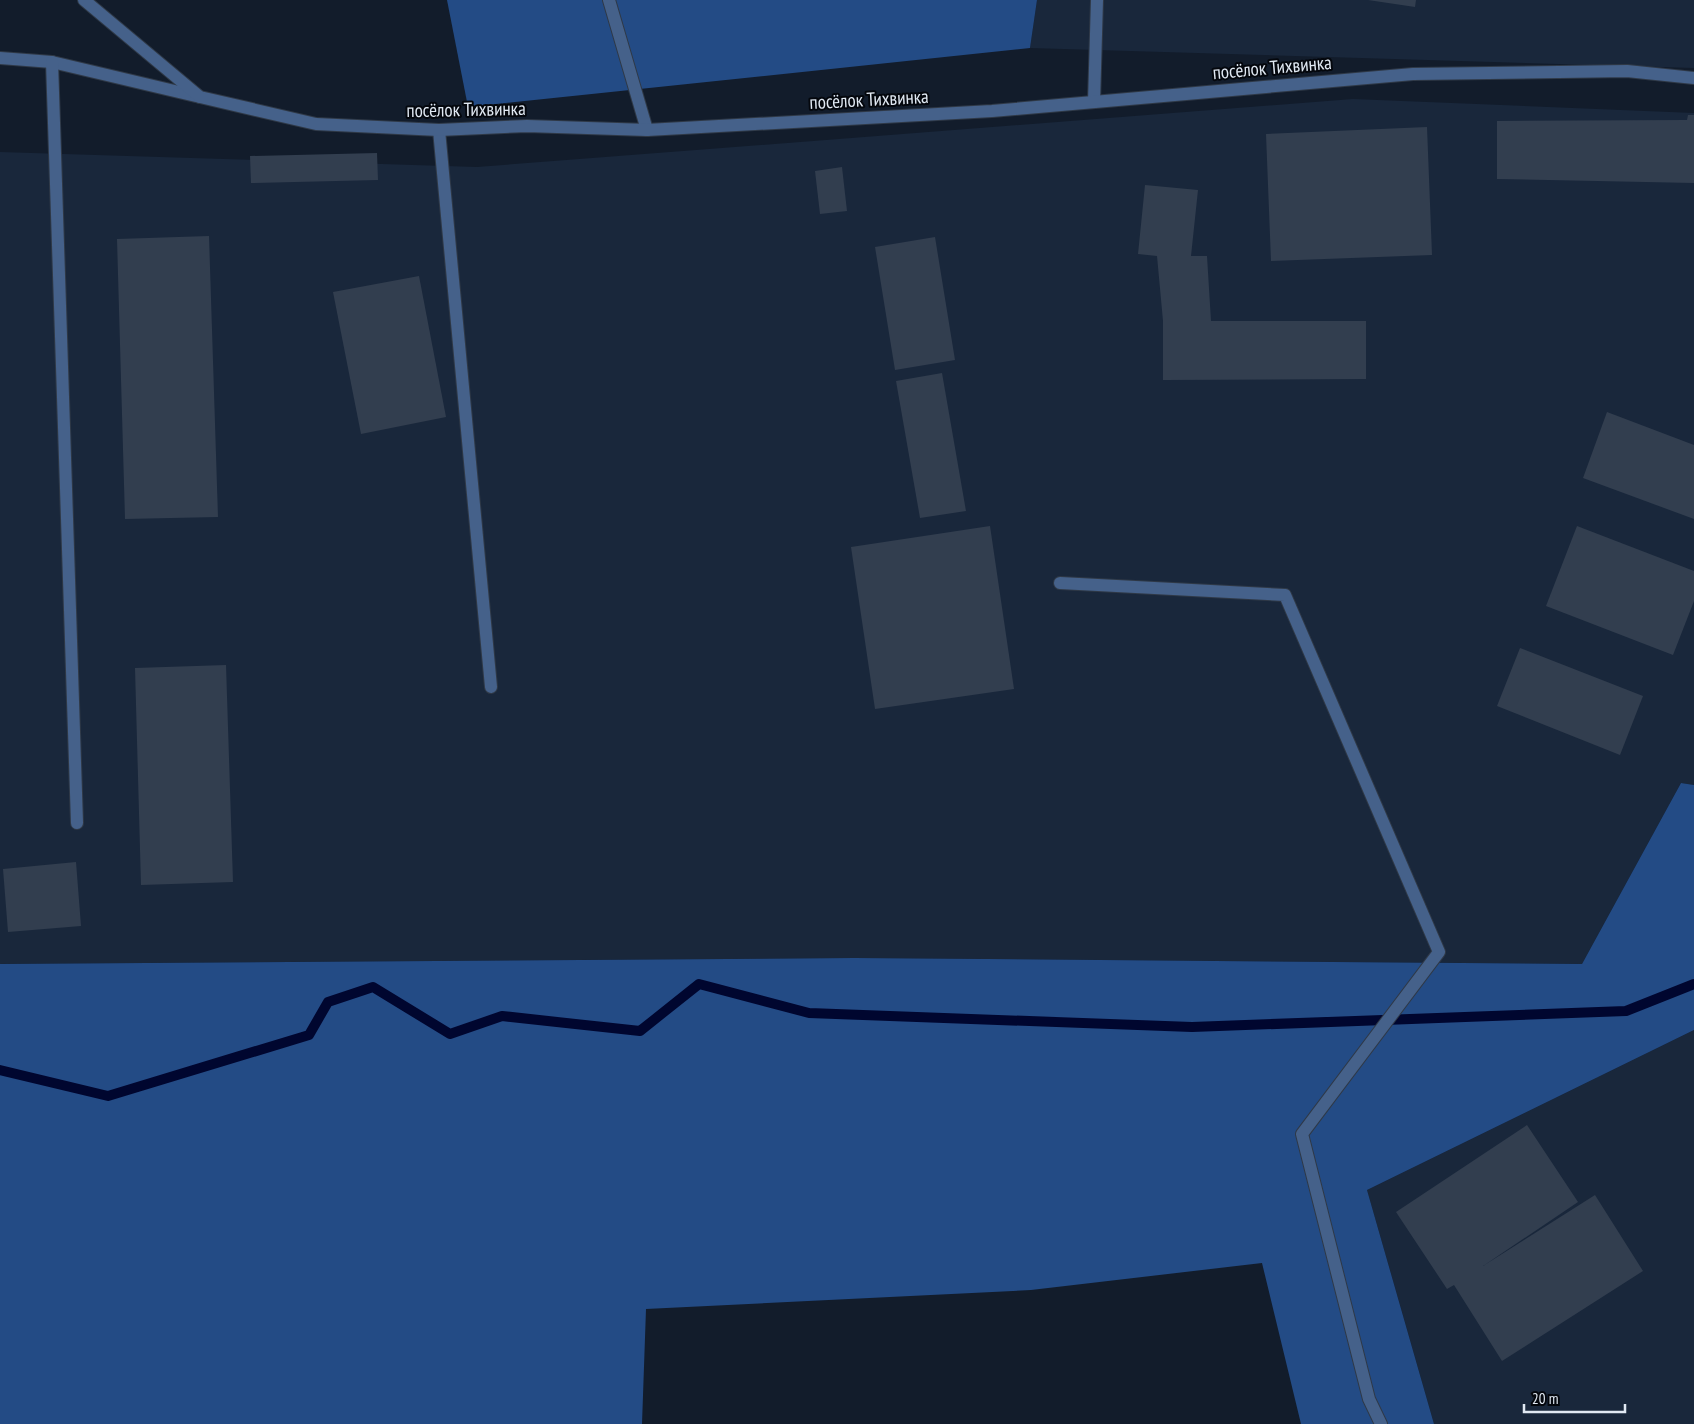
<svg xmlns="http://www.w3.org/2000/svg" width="1694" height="1424" viewBox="0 0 1694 1424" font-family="'PT Sans Narrow',sans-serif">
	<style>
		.built { fill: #19273b }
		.forest { fill: #234b85 }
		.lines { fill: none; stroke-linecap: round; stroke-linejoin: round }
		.stream { stroke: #00062f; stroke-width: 10 }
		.building { fill: #323e4f }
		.service-casing { stroke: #2f3947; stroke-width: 14 }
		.minor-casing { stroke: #2f3947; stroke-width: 14 }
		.service { stroke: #45618a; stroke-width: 12 }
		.minor { stroke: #45618a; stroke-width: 12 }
		.labels { text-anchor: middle; stroke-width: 4; stroke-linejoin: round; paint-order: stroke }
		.street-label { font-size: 19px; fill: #e1e9f3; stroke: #04070d }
	</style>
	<rect width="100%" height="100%" fill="#121c2b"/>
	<g class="built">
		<path d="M1037 0H1694V68L1030 48Z"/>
		<path d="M1353 99 1694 113V785L1681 783 1582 964 854 958 0 964V152L477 167Z"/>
		<path d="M1694 1030V1424H1434L1367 1190Z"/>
	</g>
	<g class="forest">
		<path d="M447 0H1037L1030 48 468 107Z"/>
		<path d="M1681 783 1694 785V1030L1367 1190 1434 1424H1301L1262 1263 1031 1290 646 1309 642 1424H0V964L854 958 1582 964Z"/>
	</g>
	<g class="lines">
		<path class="stream" d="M0 1070 108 1096 309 1035 328 1002 373 987 450 1034 502 1016 640 1031 699 984 809 1013 1192 1027 1626 1011 1694 984"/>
	</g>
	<g class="building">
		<path d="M1368 0H1416L1415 7Z"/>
		<path d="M1688 115H1694V183L1497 179V121L1687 120Z"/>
		<path d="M1427 127 1432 255 1271 261 1266 134Z"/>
		<path d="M377 153 378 180 251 183 250 156Z"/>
		<path d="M842 167 847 211 820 214 815 171Z"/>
		<path d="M1145 185 1198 190 1191 256H1207L1211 321H1366V379L1163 380V321L1157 256 1138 254Z"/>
		<path d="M209 236 218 517 125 519 117 239Z"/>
		<path d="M935 237 955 360 895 370 875 247Z"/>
		<path d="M419 276 446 417 361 434 333 292Z"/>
		<path d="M942 373 966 511 920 518 896 381Z"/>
		<path d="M1607 412 1694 445V519L1583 478Z"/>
		<path d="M990 526 1014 689 875 709 851 547Z"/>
		<path d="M1577 526 1694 571V601L1673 655 1546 606Z"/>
		<path d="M1520 648 1643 696 1620 755 1497 706Z"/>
		<path d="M226 665 233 882 141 885 135 668Z"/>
		<path d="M76 862 81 926 8 932 3 869Z"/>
		<path d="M1527 1125 1578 1202 1483 1266 1595 1195 1643 1271 1502 1361 1454 1285 1447 1289 1396 1212Z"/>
	</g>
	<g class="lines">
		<g class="service-casing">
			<g id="service">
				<path d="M609 0 647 130"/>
				<path d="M0 58 52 62 200 97"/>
				<path d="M52 62 77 823"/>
				<path d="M1094 102 1097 0"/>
				<path d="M439 130 491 687"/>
				<path d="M1060 583 1285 595 1439 952 1302 1134 1369 1399 1381 1424"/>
			</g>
		</g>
		<g class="minor-casing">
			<path id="minor" d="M84 0 200 97 316 124 439 130 527 126 647 130 992 111 1413 74 1627 71 1694 78"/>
		</g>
		<use href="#service" class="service"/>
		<use href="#minor" class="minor"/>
	</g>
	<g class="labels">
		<g class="street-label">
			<text transform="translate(1272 67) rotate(-5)" y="7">посёлок Тихвинка</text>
			<text transform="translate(869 99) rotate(-3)" y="7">посёлок Тихвинка</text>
			<text transform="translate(466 109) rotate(-1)" y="7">посёлок Тихвинка</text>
		</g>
	</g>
	<path d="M1524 1404v8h101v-8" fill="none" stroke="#e1e9f3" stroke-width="2.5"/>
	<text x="1532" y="1404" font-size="15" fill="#e1e9f3" stroke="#04070d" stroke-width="4" paint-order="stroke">20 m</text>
</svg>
